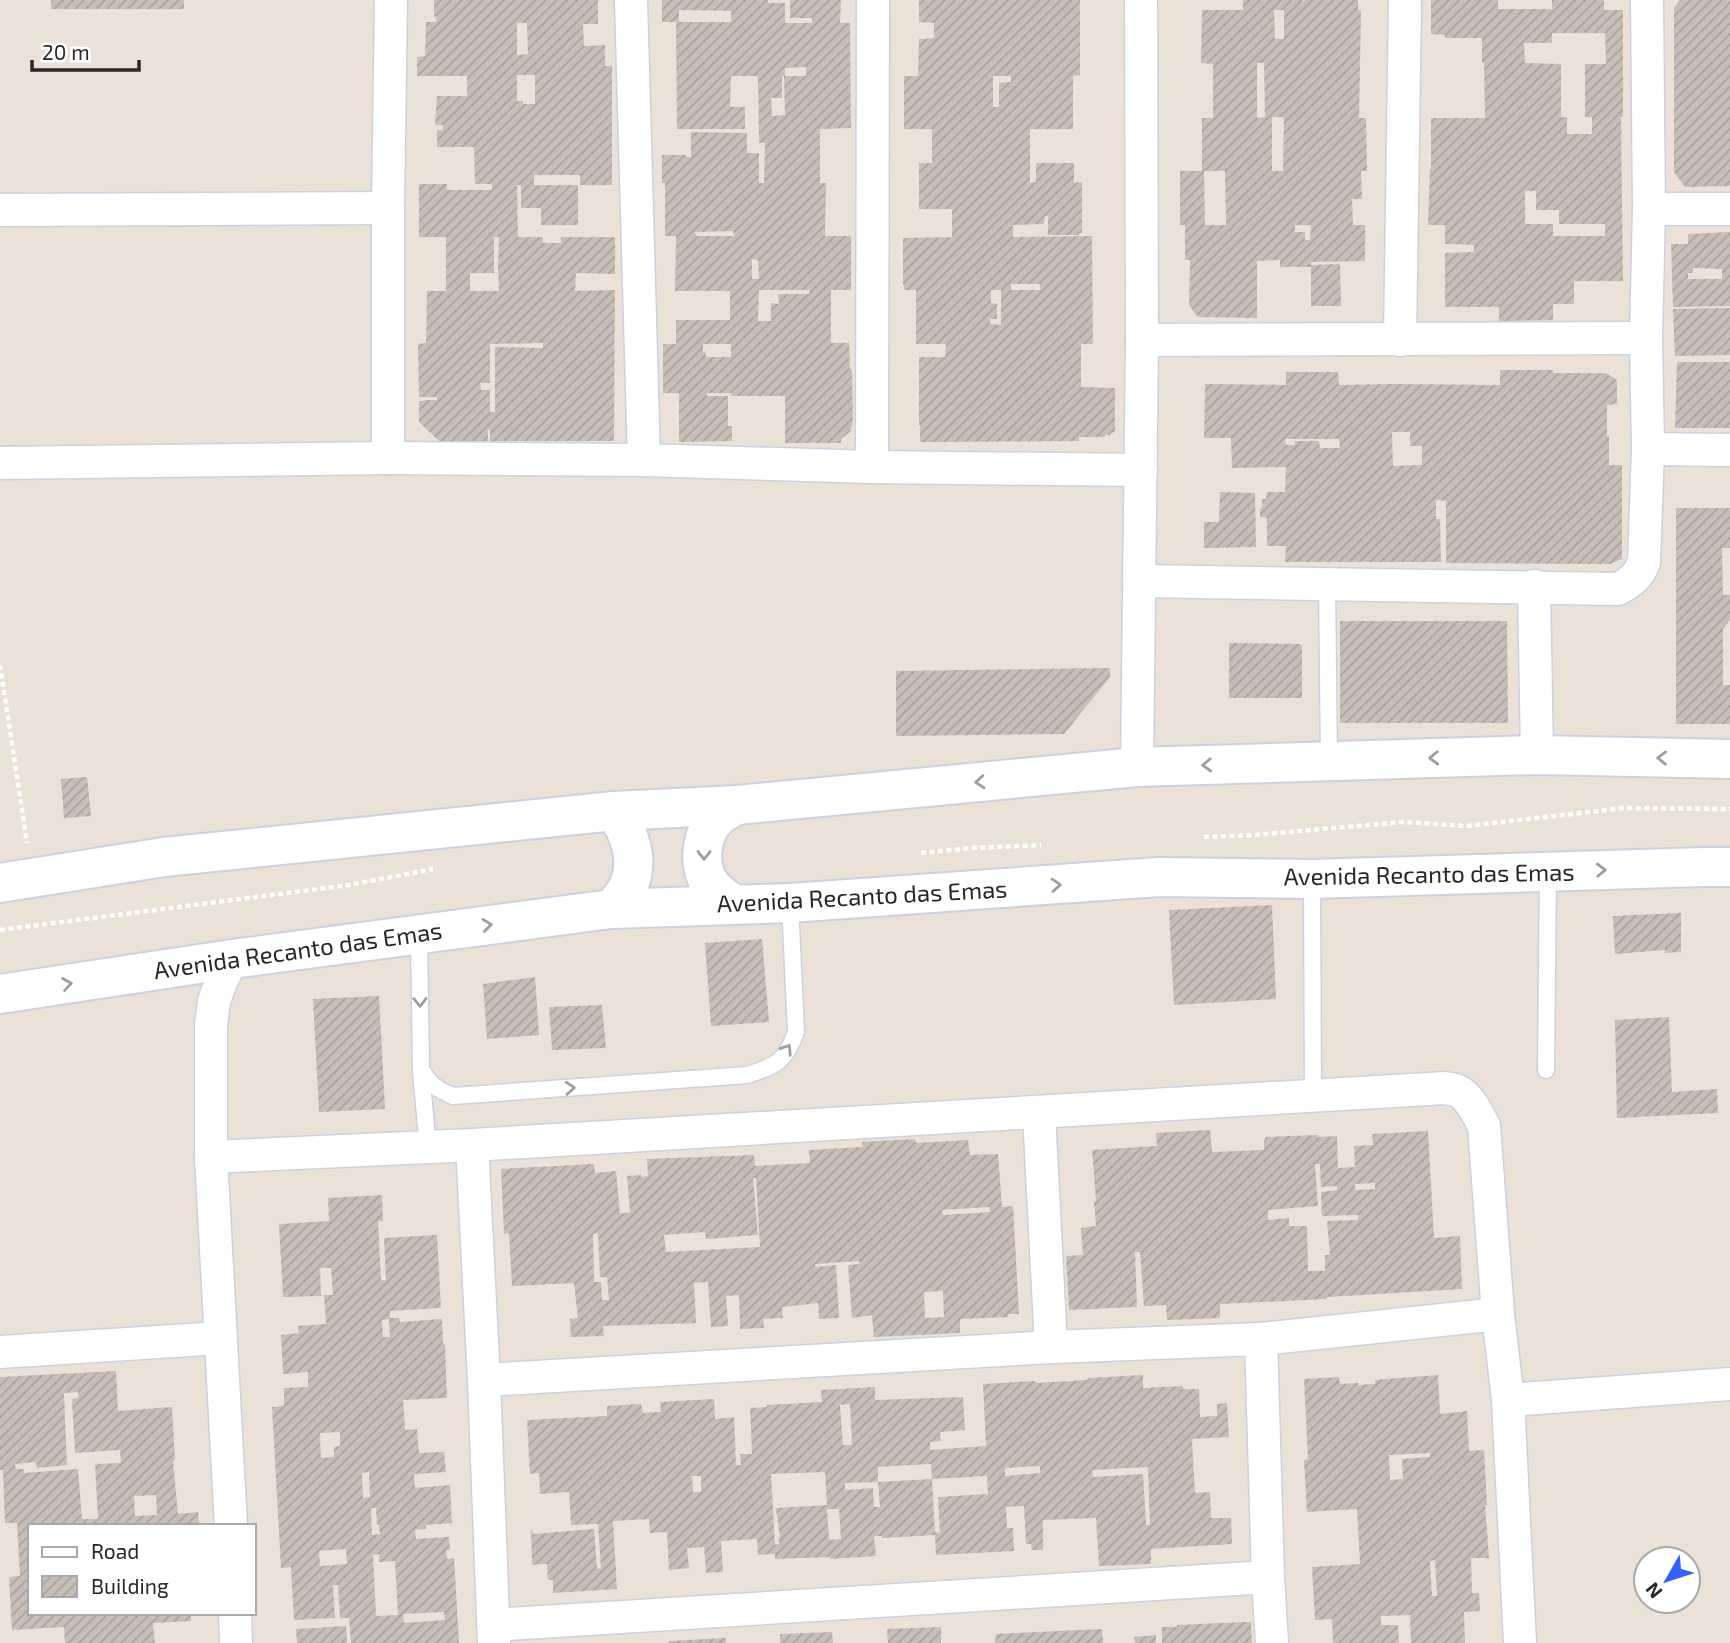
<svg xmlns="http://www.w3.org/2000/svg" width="1730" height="1643" viewBox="0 0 1730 1643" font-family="'Exo 2',sans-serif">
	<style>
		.building { fill: url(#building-hatch); fill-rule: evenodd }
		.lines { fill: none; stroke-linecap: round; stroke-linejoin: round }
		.service-casing { stroke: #ccd1e2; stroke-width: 19 }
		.minor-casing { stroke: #ccd1e2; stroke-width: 35 }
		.secondary-casing { stroke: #ccd1e2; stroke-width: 42 }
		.path { stroke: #fff; stroke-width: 4.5; stroke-dasharray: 5 3.5; stroke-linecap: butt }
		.service { stroke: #fff; stroke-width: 16 }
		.minor { stroke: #fff; stroke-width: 32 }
		.secondary { stroke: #fff; stroke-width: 38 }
		.oneway { stroke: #9e9e9e }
		.labels { text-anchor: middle; stroke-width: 5; stroke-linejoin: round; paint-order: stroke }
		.street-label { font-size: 24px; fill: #272727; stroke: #fff }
	</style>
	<defs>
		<pattern id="building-hatch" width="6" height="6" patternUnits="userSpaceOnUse" patternTransform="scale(1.75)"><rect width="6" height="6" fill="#c6beb7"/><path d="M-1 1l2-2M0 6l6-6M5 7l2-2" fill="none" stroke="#aaa39d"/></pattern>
	</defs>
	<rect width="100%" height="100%" fill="#ece1d6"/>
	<g class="building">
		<rect x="51" y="0" width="133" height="9"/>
		<path d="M434 0H598V24H583L584 46 605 45V66H612V185H580V175H534V185H578V225H541V208H521V185H517L518 237H543V243H561V237H615V274L576 273 575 291 615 290 614 441H490V429L488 430V441H439L419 422V401H423L424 400H437V397H419L418 344 426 343 427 291H446V237H419V184H447V190H492V184H475L474 147H437V130H443V125H435L437 96H467V76H417V57L425 56 426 22H436V16L434 17ZM517 23H527L528 54 517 55ZM517 75H535V104H523V101H517ZM494 237H499L498 266 499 291H470V273H494ZM543 343V348L495 347V412H490V390H481L480 383H490V344Z"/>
		<path d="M662 0H768V3H785V23H812V18H790V0H841L840 23H850L851 128 820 129V183H826L825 236H851V290H831V343H849L850 370 852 369 853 422 850 432 841 439V443H785V396H731L732 393H707V396H728V426H732V441L679 442V393H663V344H676V320H730V291H675L676 236H665V183H662V155H686V157H691V132L747 133V153H759V183H764L765 143H759L758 76H731L730 107H745V129H677L676 22H662ZM679 10 731 11V22H679ZM806 67V76H784L785 115 772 116 771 98H782V76H785V68ZM733 231 734 236H696L695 232ZM752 259 758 260 759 279H752ZM759 290H810L809 294H778L779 304 771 303V321H758ZM703 344H731V357H706L705 351 703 352Z"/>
		<path d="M919 0H1080V75L1073 76V129H1030V183L1036 182V163H1074V183L1082 182V233H1079V235H1048V216H1045L1044 224 1013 225V237L1092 236 1093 344H1081V387L1115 388V432L1111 433 1110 435H1105V437H1079V441L920 442V425H919V357H945L946 344H916V290H904V285H903V238L952 237V209H919V163H932V129H904V76H918L919 39 934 38V23L919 22ZM993 76H1011V82L999 83V107H993ZM1011 284H1040V290H1011ZM991 290H1001V325L990 324V319H997V304L991 303Z"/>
		<path d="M1243 0H1302V1L1305 0H1358V10H1361L1359 118H1366L1367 171H1361L1362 199H1352L1353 225H1365V261L1311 262V267H1280V260L1257 261V318L1200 317 1196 315 1189 305 1190 260H1185V225H1180V171H1202V118H1213V64L1201 63 1202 10H1243ZM1274 10H1284V39H1275ZM1257 63H1264L1265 117 1257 118ZM1272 117H1284L1283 171H1272ZM1204 171H1225L1226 225H1205ZM1295 225H1311L1310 240H1305V232H1295Z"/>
		<path d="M1431 0H1498V9H1552V0H1604V10H1623V117H1621L1623 281H1574V304H1553V320L1499 321V307H1445V253L1474 252V245L1445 244V225H1428L1430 169H1431V118H1485L1484 63H1482V38H1445V35L1431 34ZM1552 33H1605L1606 64H1585V117H1592V134H1567V117H1561V64L1525 63 1524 43H1552ZM1525 191H1536V210H1559V224H1605V236H1553V224H1525Z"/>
		<path d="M1680 0H1730V186L1685 187 1674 172V8Z"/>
		<path d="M1730 232V306L1673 307 1671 244H1688V234ZM1693 268 1722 269V279H1688V273H1692Z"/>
		<path d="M1340 264 1341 306H1311V265Z"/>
		<path d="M1730 308V355L1675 356 1673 309Z"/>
		<path d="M1677 362H1730V428H1675Z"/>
		<path d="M1500 370H1553V373H1606L1617 380V404L1607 405V436H1609V465H1622V559L1610 564 1446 563V501L1436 500V519H1440L1441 562H1285L1286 546H1267V518L1260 517V508H1262V499H1266L1267 492H1285L1286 467 1232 468 1231 438H1204L1205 384 1286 385V372H1338L1339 385 1392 384 1500 385ZM1392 432H1410V446H1422V465L1393 466ZM1285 439H1339L1340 448H1320L1319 441H1295V445H1286Z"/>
		<path d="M1220 492 1255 493 1256 547 1204 548V522H1219Z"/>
		<path d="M1676 508H1730V548H1722L1723 595H1730V620L1723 629V685H1730V724H1676Z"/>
		<path d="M1340 621H1507L1508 723H1340Z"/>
		<path d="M1229 643 1299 644 1302 646V698H1229Z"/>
		<path d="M1110 668V677L1064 734 896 736V671Z"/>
		<path d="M87 777 91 816 64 818 61 779Z"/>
		<path d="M1272 905 1276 999 1174 1005 1169 910Z"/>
		<path d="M1681 913V952L1665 953V950L1615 954 1613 916Z"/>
		<path d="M762 939 769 1022 711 1026 705 943Z"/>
		<path d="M535 977 539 1035 487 1039 483 984Z"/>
		<path d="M379 996 385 1109 319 1112 313 999Z"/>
		<path d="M602 1005 606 1048 552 1050 549 1007Z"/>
		<path d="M1669 1017 1672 1092 1717 1089 1718 1113 1617 1118 1615 1020Z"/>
		<path d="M1210 1130 1212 1152 1264 1150V1140H1265V1137L1318 1135V1137L1337 1136 1338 1168 1355 1167 1354 1146 1373 1145 1372 1134 1428 1131 1434 1238 1460 1236 1462 1289 1327 1297 1326 1299 1220 1304V1318L1167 1320 1166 1305 1144 1306 1140 1252H1135L1137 1307 1069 1310 1066 1256 1083 1255 1081 1228 1096 1226 1094 1201H1096L1092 1150 1157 1146 1156 1133ZM1315 1164H1320L1321 1187 1337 1186V1190L1321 1192 1322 1216 1358 1215V1220L1327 1221 1330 1255H1325V1271H1308L1307 1226H1289V1218L1268 1220V1210L1318 1206ZM1375 1183V1189L1355 1190V1184Z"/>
		<path d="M915 1139 916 1143 968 1140 970 1155 998 1154 1002 1207 1013 1206 1019 1314H1008V1317L960 1319V1333L874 1337 872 1315 852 1318 848 1265 860 1264 859 1261 815 1264 816 1267 836 1265 839 1318 819 1319 818 1303 782 1307 783 1318 763 1319 764 1328 740 1329 739 1295 726 1296 728 1326 711 1327 708 1282 694 1283 696 1323 603 1326 604 1336 571 1337 570 1319 578 1318 574 1283 512 1286 509 1233 504 1234 501 1169 594 1164 595 1173 616 1171 620 1214 630 1212 627 1176 641 1175V1177L648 1176 647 1159 754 1155 755 1166 810 1163 809 1150 863 1147 862 1142ZM753 1178H756L760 1247 666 1252 664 1235 705 1232 706 1239 758 1235ZM989 1207 990 1212 943 1215 942 1210ZM598 1233 600 1277H607L609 1300H602L601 1282H594L593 1234ZM943 1291 944 1317 925 1318 924 1292Z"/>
		<path d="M382 1195 383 1221H378L381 1280H386L384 1238 437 1235 441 1308 390 1311V1318H399L400 1322 442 1319 443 1344H445L447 1398 403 1400 405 1430 417 1429 419 1453 444 1452 446 1472 414 1474 415 1488 450 1485 452 1523 426 1525V1529L415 1530 416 1539 449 1537 450 1550H446L447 1559 454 1558 459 1643H351L349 1618H340L338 1585H333L335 1618 294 1620 291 1567 281 1568 272 1407 284 1406V1388L308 1387V1372L283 1374 281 1335 299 1333 298 1326 326 1324 324 1295H333L331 1268H320L321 1296 283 1297 279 1224 329 1221 328 1198ZM389 1319 390 1337H383L382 1320ZM340 1432V1446L334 1447V1457L321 1458 320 1433ZM369 1472 370 1497 363 1498 362 1473ZM371 1508H376L377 1525H379L380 1534 372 1535ZM346 1549 347 1564 320 1566 319 1551ZM379 1554V1562L395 1561 398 1615 376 1616 373 1555ZM444 1612 445 1620 404 1623 403 1614Z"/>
		<path d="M116 1371 118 1411 172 1407 175 1460 173 1461 178 1514 198 1512 199 1526H30V1613H191V1621L153 1623 155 1643H65L64 1627 12 1630 9 1577 20 1576 17 1523H5L3 1470H0V1377ZM78 1392V1398L72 1399 75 1453 120 1450 121 1463 95 1464 98 1519H82L78 1469 24 1473V1469H16L15 1464 36 1462 37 1468 67 1465 64 1393ZM156 1495 157 1515 135 1516 134 1496Z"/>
		<path d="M1143 1375V1388L1183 1386V1389H1199L1200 1417 1217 1416V1404L1227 1403 1229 1437 1192 1439 1195 1493 1210 1492 1211 1518H1231L1232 1544 1151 1549V1564L1099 1566 1096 1518 1043 1520V1550H1032L1031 1544H1026L1024 1506 1006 1507 1007 1528H1013L1014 1551 936 1555 935 1535 882 1538V1536H874L876 1556 830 1559V1557L775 1559V1554L758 1555 757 1539 721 1541 723 1572 706 1573 704 1547 687 1548 689 1568 669 1570 667 1532 650 1533 649 1519 613 1521 617 1589 553 1593V1580H548L547 1564 532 1565 531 1529H532L533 1534 594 1529 597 1569 601 1568 598 1524 571 1525 569 1492 540 1494 539 1473 530 1474 527 1420 607 1416V1406L641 1404 643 1413 661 1412 660 1402 714 1399 715 1419 734 1417 736 1465H741L740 1454H752L750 1408 767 1407V1405L822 1402 821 1390 875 1387V1400L963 1397 965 1430 940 1432 941 1441 930 1442V1450L986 1446 983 1384 1035 1381 1036 1383 1087 1380 1089 1378ZM850 1404 852 1445H843L840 1405ZM931 1464 932 1479 878 1482 880 1507H874L873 1488 845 1490V1483L878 1482V1467ZM1040 1466V1473L1005 1476V1468ZM1148 1467 1150 1525H1146L1143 1474 1093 1477 1092 1470ZM825 1472 827 1505 776 1508 780 1538H779V1544L775 1545 771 1474ZM692 1476H701V1492H693ZM987 1476 988 1494 938 1497 940 1533 935 1532 932 1479ZM827 1509H839L841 1539 829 1540Z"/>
		<path d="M1438 1375 1440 1414 1467 1411 1469 1451 1484 1450 1487 1505H1485L1489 1558H1471L1472 1593H1479L1480 1611 1464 1612 1465 1643H1411L1410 1615 1381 1616V1625H1398L1399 1643H1333L1332 1619 1315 1620 1312 1567 1360 1564 1357 1509 1307 1512 1304 1460 1308 1459 1304 1379 1339 1377 1340 1384 1358 1383V1385L1375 1384V1380ZM1430 1453V1457L1402 1459 1403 1479 1390 1480 1389 1455ZM1435 1560 1437 1596H1432L1430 1561Z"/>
		<path d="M1245 1622H1251L1252 1643H1162V1627H1177V1625Z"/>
		<path d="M346 1626 347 1643H297L296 1629Z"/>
		<path d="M941 1627V1643H888L887 1629Z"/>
		<path d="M1102 1629 1103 1643H995L996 1634Z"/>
		<path d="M832 1632 833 1643H780V1634Z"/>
		<path d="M1156 1635V1643H1135L1134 1637Z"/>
		<path d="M726 1638V1643H669V1641Z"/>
	</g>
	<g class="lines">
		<g class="service-casing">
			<g id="service">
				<path d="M1327 583 1329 761"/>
				<path d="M1312 879 1313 1096"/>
				<path d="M419 934 421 1069C429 1084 438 1090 453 1096L747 1075C776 1066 786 1061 796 1032L790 903"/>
				<path d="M1546 1070 1548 872"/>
				<path d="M421 1072 428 1147"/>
			</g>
		</g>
		<g class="minor-casing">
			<g id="minor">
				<path d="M631 0 644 460"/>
				<path d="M1649 209H1730"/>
				<path d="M0 210 388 208"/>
				<path d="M1142 340 1646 338"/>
				<path d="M1400 340 1405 0"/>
				<path d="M1648 449 1730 450"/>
				<path d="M388 458V208L391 0"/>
				<path d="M0 463 388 458 644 460 872 467 1141 470"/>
				<path d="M872 467 873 0"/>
				<path d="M1140 581 1618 589C1631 582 1639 576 1644 562L1648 449 1646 338 1649 209 1647 0"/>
				<path d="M1534 586 1537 755"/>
				<path d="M1137 767 1142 340 1141 0"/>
				<path d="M1039 1113 1051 1347"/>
				<path d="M472 1145 1445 1088C1449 1089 1454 1089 1458 1091 1470 1097 1478 1115 1484 1126L1498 1314 1508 1400 1520 1643"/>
				<path d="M211 1157 472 1145 484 1380 494 1643"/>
				<path d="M1261 1339 1268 1577 1272 1643"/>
				<path d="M0 1352 221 1338"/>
				<path d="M484 1380 1051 1347 1261 1339 1498 1314"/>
				<path d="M1508 1400 1730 1384"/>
				<path d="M231 1526 211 1157V1025L214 1001 221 982 232 959"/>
				<path d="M235 1613 236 1643"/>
				<path d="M493 1625 1268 1577"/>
			</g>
		</g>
		<g class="secondary-casing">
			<g id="secondary">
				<path d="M0 883 164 857 614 811 737 805 1137 767 1537 755 1730 759"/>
				<path d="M735 905C725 898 713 891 707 879 698 860 702 831 718 817 723 812 731 809 737 805"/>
				<path d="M611 909C616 904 622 898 626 891 641 864 631 834 614 811"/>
				<path d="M0 994 232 959 611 909 790 903 1159 877 1312 879 1704 867H1730"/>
			</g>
		</g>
		<g class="path">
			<path d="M0 665 27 843"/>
			<path d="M1204 837 1255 835 1403 822 1467 826 1624 808 1730 809"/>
			<path d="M921 853 972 848 1041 845"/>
			<path d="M0 930 349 885 433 869"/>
		</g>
		<use href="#service" class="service"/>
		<use href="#minor" class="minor"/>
		<use href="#secondary" class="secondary"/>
	</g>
	<defs><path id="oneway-chevron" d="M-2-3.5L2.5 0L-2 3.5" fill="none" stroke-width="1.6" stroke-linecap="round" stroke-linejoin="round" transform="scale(1.75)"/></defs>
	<g class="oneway">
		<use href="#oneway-chevron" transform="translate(1434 758) rotate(178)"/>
		<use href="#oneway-chevron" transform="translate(1662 758) rotate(-179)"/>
		<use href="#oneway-chevron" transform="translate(1207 765) rotate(178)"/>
		<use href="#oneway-chevron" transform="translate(980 782) rotate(175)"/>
		<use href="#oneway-chevron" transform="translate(704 855) rotate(91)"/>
		<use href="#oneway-chevron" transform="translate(1601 870) rotate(-2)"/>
		<use href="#oneway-chevron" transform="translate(1056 885) rotate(-4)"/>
		<use href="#oneway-chevron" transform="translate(487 925) rotate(-7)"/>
		<use href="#oneway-chevron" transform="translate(67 984) rotate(-9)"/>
		<use href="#oneway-chevron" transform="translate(420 1002) rotate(89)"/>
		<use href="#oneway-chevron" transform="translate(787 1049) rotate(-57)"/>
		<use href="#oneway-chevron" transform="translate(570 1088) rotate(-4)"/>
	</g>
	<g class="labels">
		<g class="street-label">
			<text transform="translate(1429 875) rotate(-1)" y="8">Avenida Recanto das Emas</text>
			<text transform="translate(862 897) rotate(-3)" y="8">Avenida Recanto das Emas</text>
			<text transform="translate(298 951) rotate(-8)" y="8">Avenida Recanto das Emas</text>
		</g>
	</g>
	<rect x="28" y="1524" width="228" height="91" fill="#ffffff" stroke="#a9a9a9" stroke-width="2"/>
	<rect x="42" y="1547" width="35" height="10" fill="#ffffff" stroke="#a9a9a9" stroke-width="2"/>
	<text x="91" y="1559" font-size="21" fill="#272727">Road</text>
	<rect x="42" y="1576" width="35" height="21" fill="url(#building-hatch)" stroke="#a9a9a9" stroke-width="2"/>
	<text x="91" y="1594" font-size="21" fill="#272727">Building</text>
	<g transform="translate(1667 1580) rotate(231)"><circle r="33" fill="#ffffff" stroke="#a9a9a9" stroke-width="2"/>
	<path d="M0-5L12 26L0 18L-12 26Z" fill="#3063ff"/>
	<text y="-10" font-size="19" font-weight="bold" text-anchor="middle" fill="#272727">N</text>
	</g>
	<path d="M32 60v10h107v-10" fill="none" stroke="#272727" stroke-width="3.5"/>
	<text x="42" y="60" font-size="21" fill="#272727" stroke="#ffffff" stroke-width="5" paint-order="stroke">20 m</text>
</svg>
